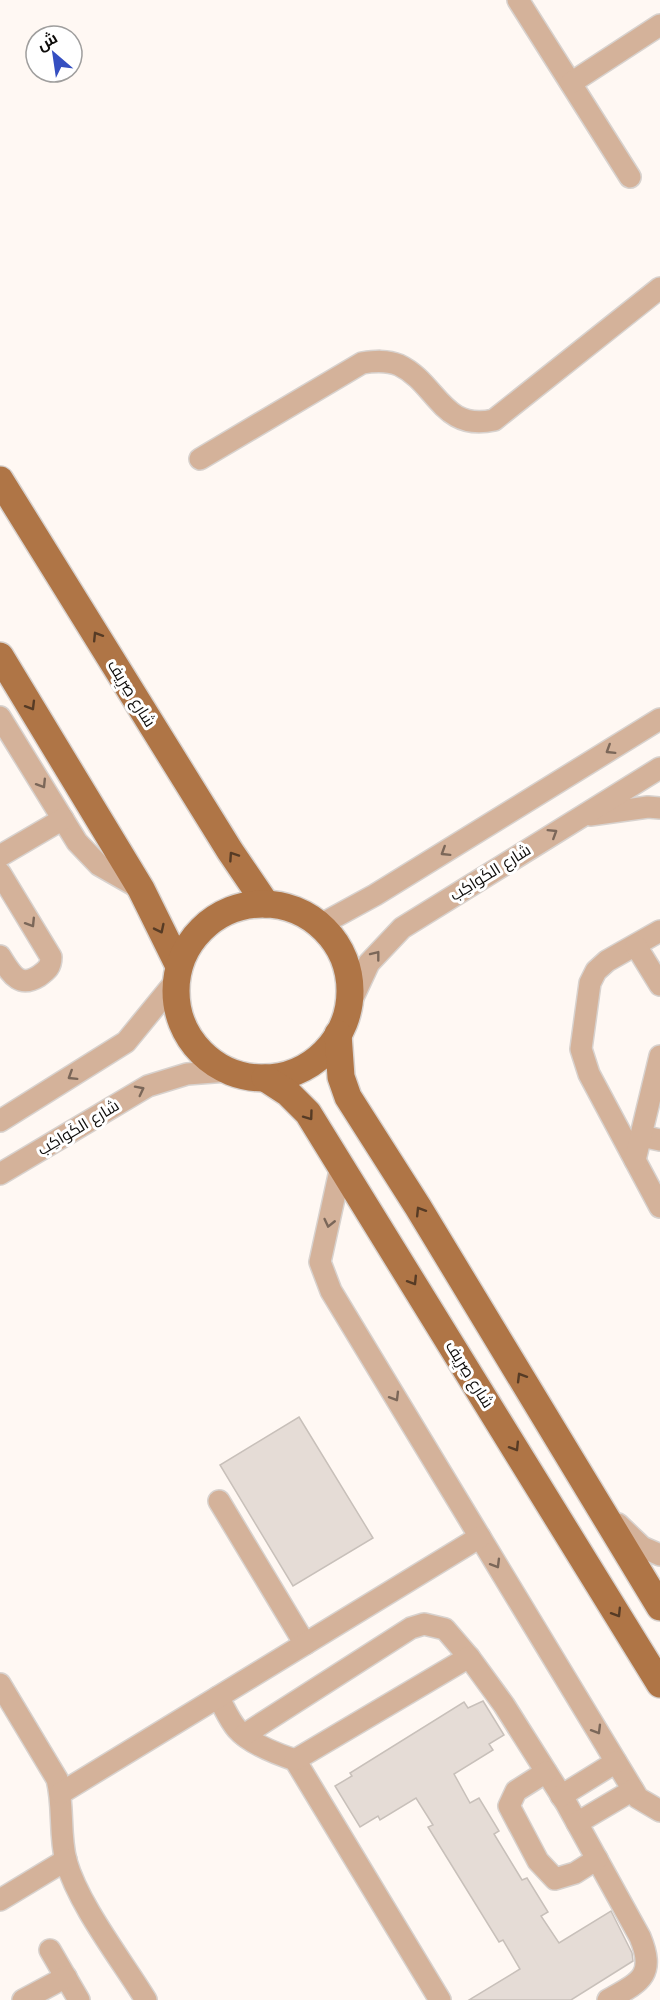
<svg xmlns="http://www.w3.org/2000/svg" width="660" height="2000" viewBox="0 0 660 2000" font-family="Jost,Cairo,sans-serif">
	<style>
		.building { fill: #e5dcd6; stroke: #c8c0ba; stroke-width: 1.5 }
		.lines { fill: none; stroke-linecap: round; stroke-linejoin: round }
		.minor-casing { stroke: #d8d2ce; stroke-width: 24 }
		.major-casing { stroke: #d8d2ce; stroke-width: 30 }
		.minor { stroke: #d4b29a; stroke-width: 21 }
		.major { stroke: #af7546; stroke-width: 27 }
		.oneway { stroke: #563b25 }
		.oneway2 { stroke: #7b6759 }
		.labels { text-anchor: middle; stroke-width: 6; stroke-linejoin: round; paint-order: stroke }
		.street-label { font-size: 16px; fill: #0e0c0a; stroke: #fff }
	</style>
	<rect width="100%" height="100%" fill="#fff8f3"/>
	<g class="building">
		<path d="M299 1417 373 1538 293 1586 220 1465Z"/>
		<path d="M483 1701 504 1735 489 1744 493 1750 454 1774 470 1803 479 1798 499 1831 494 1834 522 1880 527 1878 548 1912 541 1916 559 1943 611 1911 632 1953 633 1961 571 2000H469L520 1969 503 1940 499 1942 428 1827 433 1825 416 1798 380 1820 378 1816 360 1827 335 1786 352 1776 350 1773 464 1702 468 1708Z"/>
	</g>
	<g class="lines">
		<g class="minor-casing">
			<g id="minor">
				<path d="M518 0 630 177"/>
				<path d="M571 83 660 25"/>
				<path d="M200 459 362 363C375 361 387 360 399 365 437 383 442 432 494 420L660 288"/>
				<path d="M0 717 77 842 99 865 141 889"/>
				<path d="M590 815 648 807 660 808"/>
				<path d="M0 856 63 819"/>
				<path d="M0 873 51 957C51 967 47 970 39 976 18 989 11 973 0 956"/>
				<path d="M320 925 375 895 660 719"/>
				<path d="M660 931 607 961 596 971 590 983 581 1049 589 1074 660 1207"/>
				<path d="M636 946 660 985"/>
				<path d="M349 1006 369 963 402 928 660 768"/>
				<path d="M0 1121 126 1042 175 982"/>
				<path d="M641 1136 660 1140"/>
				<path d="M635 1160 660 1056"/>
				<path d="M341 1166 320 1262 331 1291 638 1798 660 1811"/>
				<path d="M0 1174 148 1086 187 1074 227 1071"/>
				<path d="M219 1501 305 1644"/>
				<path d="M618 1524 642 1547 660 1555"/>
				<path d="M0 1684 57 1779C64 1806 59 1834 66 1861 79 1906 121 1959 146 2000"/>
				<path d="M218 1697C224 1707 229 1720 237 1729 250 1744 277 1754 295 1760L440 2000"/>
				<path d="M244 1735 411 1628 424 1624 445 1629 469 1657 504 1705 566 1803 640 1937C656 1976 640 1982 608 2000"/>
				<path d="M295 1760 469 1657"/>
				<path d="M546 1772 516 1791 509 1806 538 1861 555 1879 575 1873 597 1859"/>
				<path d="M61 1793 480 1537"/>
				<path d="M561 1796 616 1762"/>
				<path d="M577 1823 633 1790"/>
				<path d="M0 1900 66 1860"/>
				<path d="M50 1950 79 2000"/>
				<path d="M23 2000 66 1977"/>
			</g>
		</g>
		<g class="major-casing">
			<g id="major">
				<path d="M0 480 230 851 266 904"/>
				<path d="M0 656 141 889 179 966"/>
				<circle cx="263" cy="991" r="87"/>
				<path d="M338 1034 341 1077 348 1097 418 1207 660 1607"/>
				<path d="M265 1078 288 1093 308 1113 660 1684"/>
			</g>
		</g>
		<use href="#minor" class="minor"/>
		<use href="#major" class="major"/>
	</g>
	<defs><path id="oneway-chevron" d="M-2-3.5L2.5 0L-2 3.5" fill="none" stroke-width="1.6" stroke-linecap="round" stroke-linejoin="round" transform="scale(1.5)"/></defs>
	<g class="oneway">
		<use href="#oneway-chevron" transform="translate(97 636) rotate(-122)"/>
		<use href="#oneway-chevron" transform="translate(31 706) rotate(59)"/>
		<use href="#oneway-chevron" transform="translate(233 856) rotate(-124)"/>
		<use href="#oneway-chevron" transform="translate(160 929) rotate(64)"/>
		<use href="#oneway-chevron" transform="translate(309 1116) rotate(54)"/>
		<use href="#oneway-chevron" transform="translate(420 1211) rotate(-122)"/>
		<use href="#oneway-chevron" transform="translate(413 1281) rotate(58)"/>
		<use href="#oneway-chevron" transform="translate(521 1377) rotate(-121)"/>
		<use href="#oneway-chevron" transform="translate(515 1447) rotate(58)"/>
		<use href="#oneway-chevron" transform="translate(617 1613) rotate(58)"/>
	</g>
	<g class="oneway2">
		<use href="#oneway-chevron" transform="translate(610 750) rotate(148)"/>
		<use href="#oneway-chevron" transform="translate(42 784) rotate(58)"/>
		<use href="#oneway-chevron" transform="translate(553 833) rotate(-32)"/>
		<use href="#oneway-chevron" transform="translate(445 852) rotate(148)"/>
		<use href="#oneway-chevron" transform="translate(31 923) rotate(58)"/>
		<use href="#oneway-chevron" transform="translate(376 955) rotate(-52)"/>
		<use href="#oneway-chevron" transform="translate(72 1076) rotate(148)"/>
		<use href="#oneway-chevron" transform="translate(140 1090) rotate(-27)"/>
		<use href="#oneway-chevron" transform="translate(329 1223) rotate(103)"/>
		<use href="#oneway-chevron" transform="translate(395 1397) rotate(59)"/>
		<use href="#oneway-chevron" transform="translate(496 1564) rotate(59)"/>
		<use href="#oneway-chevron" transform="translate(597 1730) rotate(59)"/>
	</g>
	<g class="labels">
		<g class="street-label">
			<text transform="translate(132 693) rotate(58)" y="6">شارع صِرِيف</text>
			<text transform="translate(490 872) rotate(-32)" y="6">شارع الكَواكِب</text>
			<text transform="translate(78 1127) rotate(-31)" y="6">شارع الكَواكِب</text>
			<text transform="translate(470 1374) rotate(58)" y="6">شارع صِرِيف</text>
		</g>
	</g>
	<g transform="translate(54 54) rotate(331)"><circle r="28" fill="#ffffff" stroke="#9f9e9d" stroke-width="1.5"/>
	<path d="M0-4.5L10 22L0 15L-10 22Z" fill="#354fc1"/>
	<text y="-9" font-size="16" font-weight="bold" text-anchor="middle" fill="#0e0c0a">ش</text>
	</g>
</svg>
